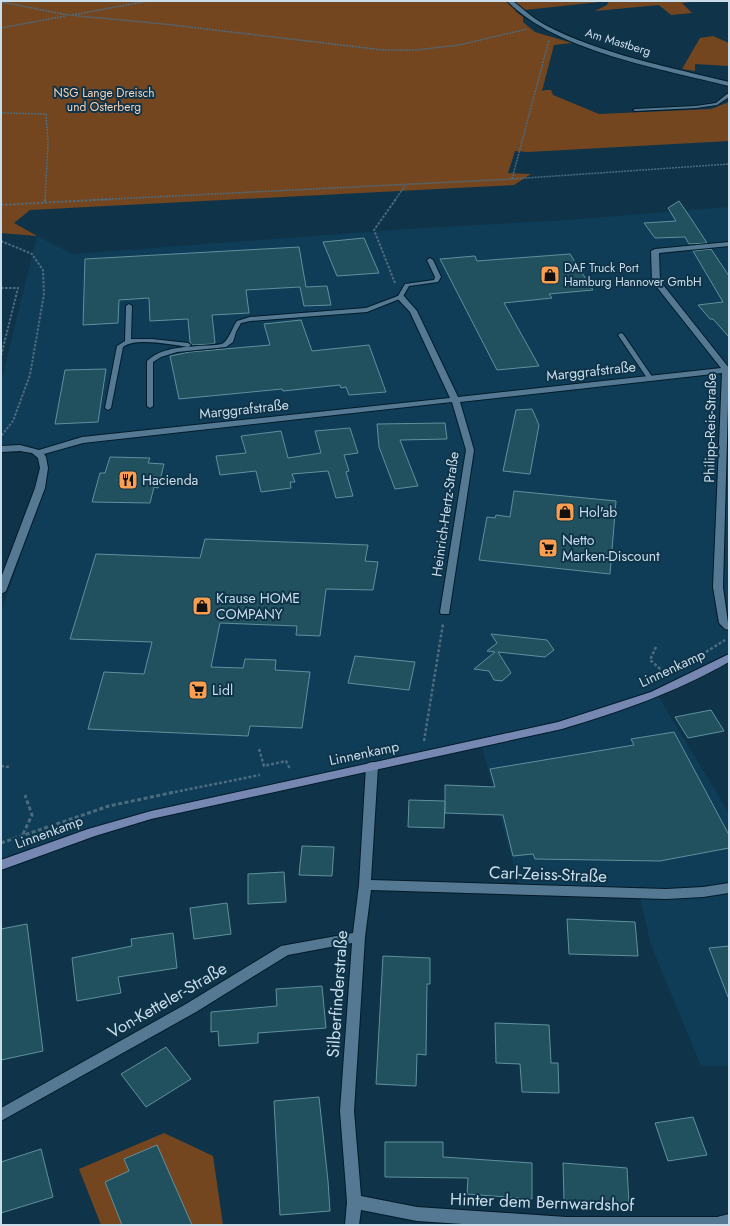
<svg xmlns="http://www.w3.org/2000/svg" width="730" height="1226" viewBox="0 0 730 1226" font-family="Jost,sans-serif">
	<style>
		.built { fill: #0f3d57 }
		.green { fill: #74461f }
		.building { fill: #21515e; stroke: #60909e }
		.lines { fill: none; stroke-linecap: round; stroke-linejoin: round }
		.service-casing { stroke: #011b2a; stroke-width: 2 }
		.minor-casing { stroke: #011b2a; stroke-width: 2 }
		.secondary-casing { stroke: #011b2a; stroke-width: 2 }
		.path-far3 { stroke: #4c6b7e; stroke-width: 1.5; stroke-dasharray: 2 1; stroke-linecap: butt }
		.path-far2 { stroke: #4c6b7e; stroke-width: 2; stroke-dasharray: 2.5 1.5; stroke-linecap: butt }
		.path-far1 { stroke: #4c6b7e; stroke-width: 2.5; stroke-dasharray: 3 2; stroke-linecap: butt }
		.path { stroke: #4c6b7e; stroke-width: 3; stroke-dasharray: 4 2.5; stroke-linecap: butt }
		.service { fill: #557992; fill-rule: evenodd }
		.minor { fill: #557992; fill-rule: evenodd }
		.secondary { fill: #7688b1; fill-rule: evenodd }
		.labels { text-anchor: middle; stroke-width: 4; stroke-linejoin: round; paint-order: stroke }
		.far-street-label { font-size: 12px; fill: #caddeb; stroke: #0f3449 }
		.far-park-label { font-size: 12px; fill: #f8d0b3; stroke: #0f3449 }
		.far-poi-label { font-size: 12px; fill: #caddeb; stroke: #0f3449; text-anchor: start }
		.street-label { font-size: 14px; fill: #caddeb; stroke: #0f3449 }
		.poi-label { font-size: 14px; fill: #caddeb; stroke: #0f3449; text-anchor: start }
		.near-street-label { font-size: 17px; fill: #caddeb; stroke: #0f3449 }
	</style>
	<rect width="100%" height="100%" fill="#0f3449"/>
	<path class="built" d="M729 207V657L656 693 729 813V1066H701L651 945 639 894 520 890 480 739 151 811 30 850 1 861V611L46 486 48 466 39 449 19 446 1 448V382L37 236 73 254 407 229 568 220Z"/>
	<g class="green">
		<path d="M1 1H699L682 3 692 13 671 15 659 5 595 11 607 5 609 1 515 11 523 17V22L535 32 572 43 554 45 542 91 545 90H551L553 95 599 114 711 109 729 102V141L528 152 515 151 508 173 531 174 514 185 30 210 14 223 37 236 1 233Z"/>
		<path d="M713 36 729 43V66L695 64V71L682 69 700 38Z"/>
		<path d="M164 1133 213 1156 223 1225H101L79 1169Z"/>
	</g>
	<g class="building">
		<path d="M679 201 692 220 707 243 689 244 685 237 655 238 644 223 676 221 668 208Z"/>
		<path d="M364 238 379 273 337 276 323 242Z"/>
		<path d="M299 247 306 287 327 286 331 305 304 306 300 287 246 290 249 313 212 315 215 343 213 344 192 345 190 342 188 319 150 321 149 298 119 300 118 323 83 325 85 259Z"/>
		<path d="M711 249 729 276V337L713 319H710L698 305 723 302 693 251Z"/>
		<path d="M570 254 593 290 549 294 552 298 504 303 539 366 497 370 440 259 475 256 477 261Z"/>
		<path d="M301 320 312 351 369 345 386 392 349 395 346 387 341 388 340 385 283 391 282 389 179 399 170 356 190 352 270 345 264 324Z"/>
		<path d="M106 369 98 422 55 424 65 370Z"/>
		<path d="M532 409 539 425 530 474 503 471 516 410Z"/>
		<path d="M445 423 447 439 400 440 418 486 395 489 379 447 377 424Z"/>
		<path d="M350 428 358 453 344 455 349 471 346 472 353 496 336 498 328 471 292 474 295 482H290L291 488 261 492 256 471 220 475 216 456 246 453 241 436 281 431 288 458 321 453 315 431Z"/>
		<path d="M110 457 150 458 148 463 164 464 158 488 154 487 150 503 92 502 100 473H105Z"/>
		<path d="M514 491 616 501 610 574 479 560 487 517 495 518 496 515 510 517Z"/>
		<path d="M205 539 368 545 365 561 378 562 373 590 326 589 320 636 296 635 297 626 220 623 211 667 243 668 245 659 276 660 275 670 310 672 302 728 250 726 248 736 88 729 104 672 144 674 152 642 70 639 96 554 200 558Z"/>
		<path d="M491 634 547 640 554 650 545 657 498 652 511 673 502 681 494 680 489 671 474 669 495 652 487 651 497 643Z"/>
		<path d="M355 656 415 662 409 690 348 683Z"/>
		<path d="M711 710 724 731 688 738 675 717Z"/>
		<path d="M674 732 729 835V848L660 861 535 859 533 854 513 856 503 815 445 813V785L495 787 490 769 634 745 631 739Z"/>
		<path d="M409 800 445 801 444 828 408 827Z"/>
		<path d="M302 846 334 847 332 876 299 875Z"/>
		<path d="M284 872 286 902 248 904V874Z"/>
		<path d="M227 903 231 934 194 939 190 908Z"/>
		<path d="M567 919 635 922 638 956 569 954Z"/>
		<path d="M27 924 43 1051 1 1060V929Z"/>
		<path d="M173 933 177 968 118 977 121 993 77 1001 72 958 132 946 131 939Z"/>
		<path d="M729 946V996L728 997 709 948Z"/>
		<path d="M383 956 430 958V984H427L426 1055 417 1054 416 1086 376 1084Z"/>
		<path d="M322 986 326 1028 258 1033V1043L219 1046 218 1031 211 1032V1012L277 1006 276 989Z"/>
		<path d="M495 1023 549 1025 551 1063H558L559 1093 522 1092 520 1064 496 1063Z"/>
		<path d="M166 1047 191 1079 146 1107 121 1074Z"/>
		<path d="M319 1097 328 1181 330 1211 280 1215 274 1101Z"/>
		<path d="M693 1117 707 1155 668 1161 655 1123Z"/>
		<path d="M385 1142H443V1157L532 1163V1199L467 1194 468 1178 385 1177Z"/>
		<path d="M157 1145 192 1225H122L105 1182 129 1171 124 1159Z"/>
		<path d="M41 1149 53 1197 1 1213V1162Z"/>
		<path d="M563 1163 627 1168 629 1204 564 1200Z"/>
	</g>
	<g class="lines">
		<g class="service-casing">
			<g id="service">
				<path d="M727 94H729V97L717 105 696 108 635 111 633 110 635 109 696 106 716 103Z"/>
				<path d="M430 258 433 260 441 277 438 282 409 286 402 298 367 312 250 321 241 323 236 332 233 342 226 347 177 352 161 357 153 362V406L150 408 147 406V361C166 343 198 348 222 344 229 340 232 328 237 321L250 317 366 308 398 296 405 284 434 280 435 277 427 260Z"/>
				<path d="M129 304 132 306 131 339H152L188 343 191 345 188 347C172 345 136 337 123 347L111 408 108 410 105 408 117 346 125 341 126 306Z"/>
				<path d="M621 333 623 334 653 378 652 379H648L647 378 618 335Z"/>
			</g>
		</g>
		<g class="minor-casing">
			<g id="minor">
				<path d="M507 1H513C523 9 534 19 545 25 600 54 669 67 729 82V86C662 69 556 51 507 1Z"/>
				<path d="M729 242V246L659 253 660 281 729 368 723 587 729 630 725 629 719 623 713 587 722 373 460 402 474 450 449 614H441L440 612 466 450 452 402 83 443 44 454 46 457 48 468 45 488 6 591 1 594V578L35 488 40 468 38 458 32 453 20 451 1 452V446L20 445 39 450 82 437 450 398 410 312 396 297 400 295H403L417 311 458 397 721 368 652 281 651 251 655 249Z"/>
				<path d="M372 762 376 763 378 766 371 880 666 889 703 887 729 883V893L703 897 666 899 371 890 365 937 354 1111 361 1196 417 1207 566 1217H717L729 1214V1225H478L417 1221 361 1210 359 1225H345L347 1202 340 1111 352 943 288 955 196 1012 1 1121V1108L186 1004 281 946 353 933 359 885 366 766 368 763Z"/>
			</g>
		</g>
		<g class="secondary-casing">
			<path id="secondary" d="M729 654V662C674 693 622 711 562 729L151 819 95 836 1 870V860L88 829 151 811 558 722 651 692Z"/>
		</g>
		<g class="path-far3">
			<path d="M1 2 68 15 164 24 383 50H416L459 45 527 29"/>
			<path d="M72 15 148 1"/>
			<path d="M1 28 65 16"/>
			<path d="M1 113 46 114 48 142 45 200"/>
			<path d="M512 179 549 40"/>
			<path d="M94 200 512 179 729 164"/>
			<path d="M395 200 405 186"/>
		</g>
		<g class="path-far2">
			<path d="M45 202V199"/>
			<path d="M1 205 113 199"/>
			<path d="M1 241 32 254 43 270 44 294 30 375 13 421 1 436"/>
			<path d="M395 283 374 230 396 199"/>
			<path d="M1 288H18L1 356"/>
		</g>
		<g class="path-far1">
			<path d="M656 647 650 660 666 674"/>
			<path d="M706 652 725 640"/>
			<path d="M424 741 443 624"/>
			<path d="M259 749 264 766 286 761 290 769"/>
			<path d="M1 766 9 767"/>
			<path d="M170 793 260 775"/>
		</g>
		<g class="path">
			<path d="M23 834 32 815 25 795"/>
			<path d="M1 843 109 806 175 792"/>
		</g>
		<use href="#service" class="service"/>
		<use href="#minor" class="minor"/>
		<use href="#secondary" class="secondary"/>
	</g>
	<defs>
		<g id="shop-square" transform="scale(1)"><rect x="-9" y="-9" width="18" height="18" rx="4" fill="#fb9e50" stroke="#0f3449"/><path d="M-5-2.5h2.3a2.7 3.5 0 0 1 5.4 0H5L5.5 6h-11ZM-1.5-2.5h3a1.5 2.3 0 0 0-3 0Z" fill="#111"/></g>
		<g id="restaurant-square" transform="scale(1)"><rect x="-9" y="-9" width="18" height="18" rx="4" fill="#fb9e50" stroke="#0f3449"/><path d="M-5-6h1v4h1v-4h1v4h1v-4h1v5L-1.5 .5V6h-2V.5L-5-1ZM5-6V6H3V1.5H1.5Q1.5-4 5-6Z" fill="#111"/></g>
		<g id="supermarket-square" transform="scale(1)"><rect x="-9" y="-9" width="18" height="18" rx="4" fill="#fb9e50" stroke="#0f3449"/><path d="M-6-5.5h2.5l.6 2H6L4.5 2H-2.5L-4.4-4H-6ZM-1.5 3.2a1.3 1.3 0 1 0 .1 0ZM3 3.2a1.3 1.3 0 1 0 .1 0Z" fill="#111"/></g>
	</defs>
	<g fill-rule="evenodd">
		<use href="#shop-square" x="550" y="275"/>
		<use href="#restaurant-square" x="128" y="480"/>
		<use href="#shop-square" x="565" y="512"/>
		<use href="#supermarket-square" x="548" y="548"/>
		<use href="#shop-square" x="202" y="606"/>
		<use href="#supermarket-square" x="198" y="690"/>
	</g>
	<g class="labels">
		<g class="far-street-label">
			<text transform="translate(618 42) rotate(17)" y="4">Am Mastberg</text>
		</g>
		<g class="far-park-label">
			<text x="104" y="97">NSG Lange Dreisch<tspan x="104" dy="14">und Osterberg</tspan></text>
		</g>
		<g class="far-poi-label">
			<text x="564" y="272">DAF Truck Port<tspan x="564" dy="14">Hamburg Hannover GmbH</tspan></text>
		</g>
		<g class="street-label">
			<text transform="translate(591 371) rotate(-6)" y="5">Marggrafstraße</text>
			<text transform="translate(244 409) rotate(-6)" y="5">Marggrafstraße</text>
			<text transform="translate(710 428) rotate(-89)" y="5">Philipp-Reis-Straße</text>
			<text transform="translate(445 514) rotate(-82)" y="5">Heinrich-Hertz-Straße</text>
			<text transform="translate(672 668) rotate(-25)" y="5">Linnenkamp</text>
			<text transform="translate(364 753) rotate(-12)" y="5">Linnenkamp</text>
			<text transform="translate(49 832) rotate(-20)" y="5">Linnenkamp</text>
		</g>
		<g class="poi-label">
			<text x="142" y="485">Hacienda</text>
			<text x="579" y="517">Hol'ab</text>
			<text x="562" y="545">Netto<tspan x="562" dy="16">Marken-Discount</tspan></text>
			<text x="216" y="603">Krause HOME<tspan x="216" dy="16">COMPANY</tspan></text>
			<text x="212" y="695">Lidl</text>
		</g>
		<g class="near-street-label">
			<text transform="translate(548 874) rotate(2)" y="6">Carl-Zeiss-Straße</text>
			<text transform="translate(337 994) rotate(-86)" y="6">Silberfinderstraße</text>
			<text transform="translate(167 1000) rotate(-30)" y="6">Von-Ketteler-Straße</text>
			<text transform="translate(542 1202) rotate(2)" y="6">Hinter dem Bernwardshof</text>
		</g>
	</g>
	<rect width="730" height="1226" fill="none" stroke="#caddeb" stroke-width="4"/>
</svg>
